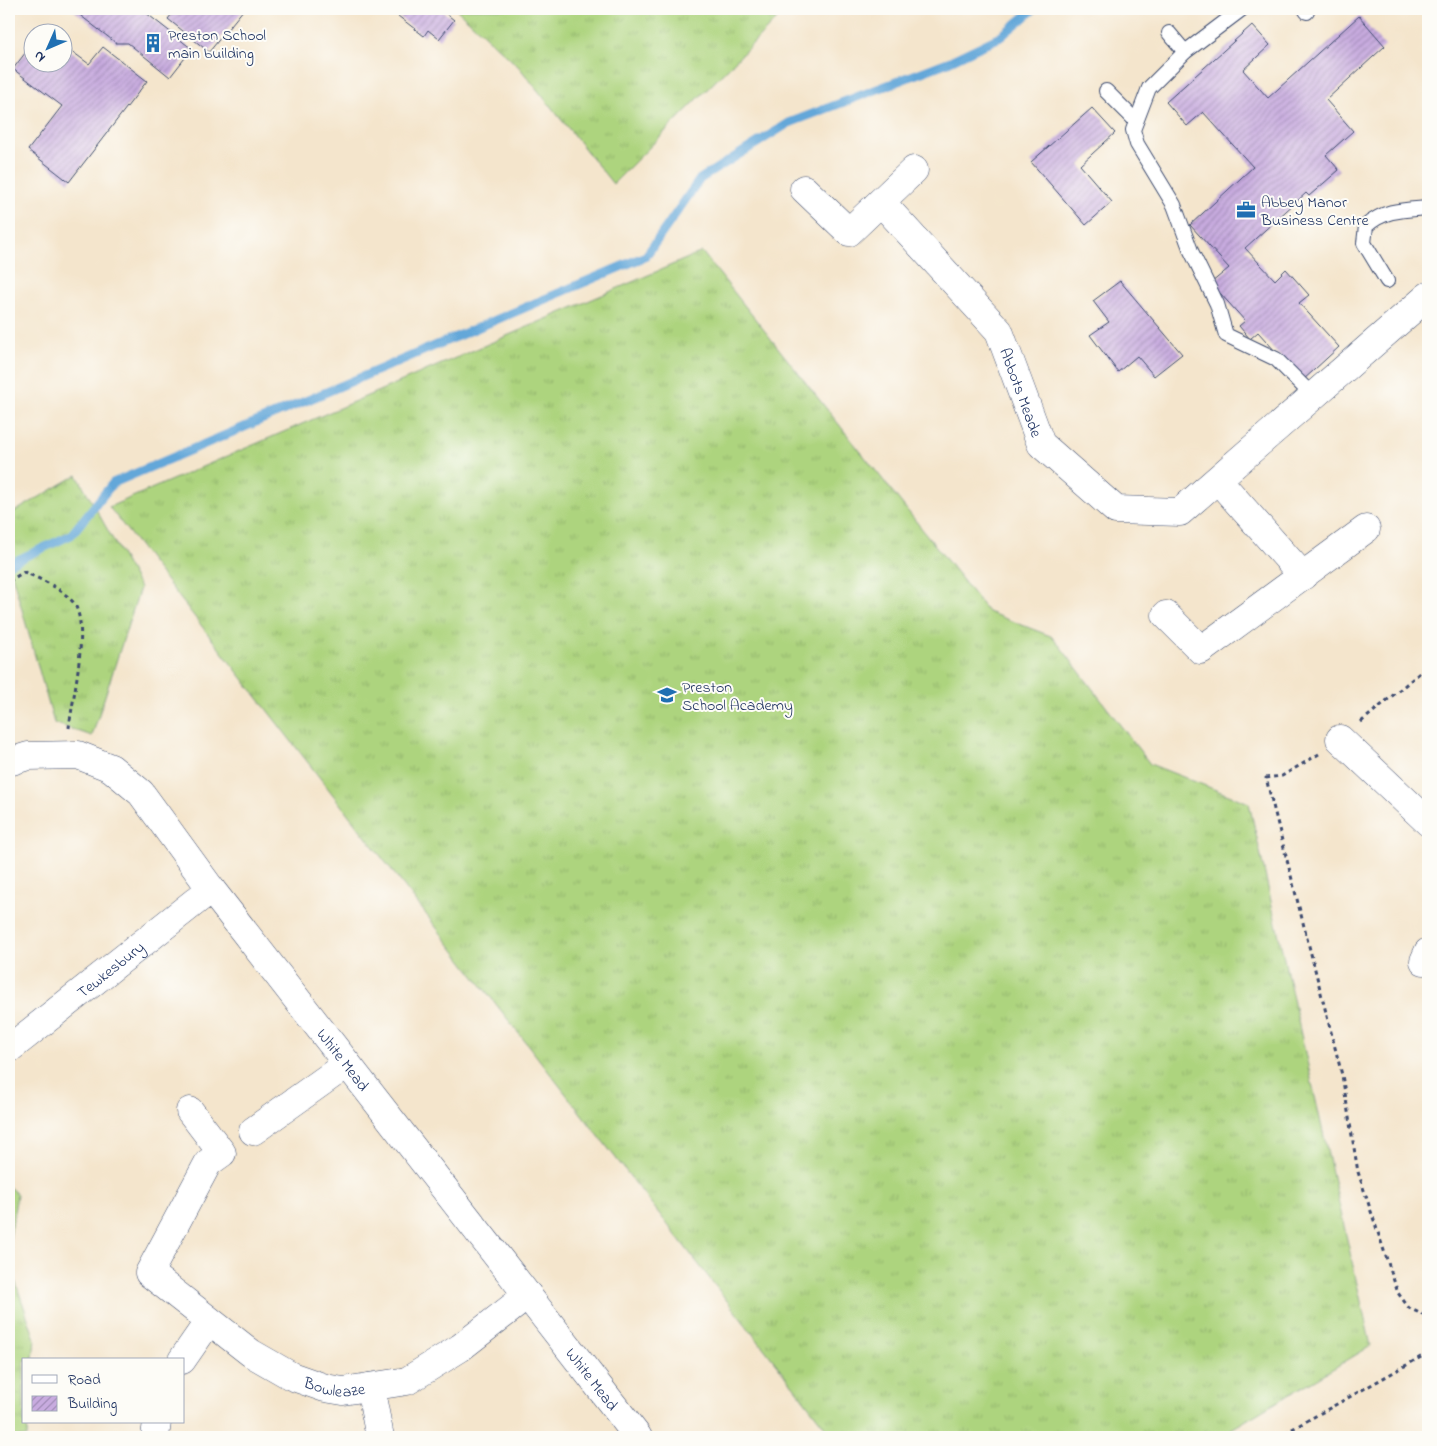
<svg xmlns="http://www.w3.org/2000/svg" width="1437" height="1446" viewBox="0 0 1437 1446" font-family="'Indie Flower',sans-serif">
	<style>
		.grass { fill: url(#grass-tufts); stroke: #64826e }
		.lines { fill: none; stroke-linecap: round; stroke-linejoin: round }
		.stream { stroke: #64a7d9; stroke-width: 9 }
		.building { fill: url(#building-hatch) }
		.service-casing { stroke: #3c4a6e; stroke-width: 16 }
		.minor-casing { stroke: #3c4a6e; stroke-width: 29 }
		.path { stroke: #3c4a6e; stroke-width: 3; stroke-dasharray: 4 4; stroke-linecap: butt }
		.service { stroke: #fff; stroke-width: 14 }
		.minor { stroke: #fff; stroke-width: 28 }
		.labels { text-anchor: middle; stroke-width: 4; stroke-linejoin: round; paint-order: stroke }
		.poi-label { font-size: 16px; fill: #1b2f5e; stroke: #fdfcf7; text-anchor: start }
		.street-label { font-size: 16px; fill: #1b2f5e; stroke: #fdfcf7 }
	</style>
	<defs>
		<pattern id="grass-tufts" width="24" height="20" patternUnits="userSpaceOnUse" patternTransform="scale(1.25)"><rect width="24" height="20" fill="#add47e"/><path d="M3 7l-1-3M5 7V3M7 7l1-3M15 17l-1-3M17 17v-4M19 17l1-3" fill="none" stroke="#94b66f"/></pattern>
		<pattern id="building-hatch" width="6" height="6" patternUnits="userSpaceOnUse" patternTransform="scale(1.25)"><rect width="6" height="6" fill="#c8abdf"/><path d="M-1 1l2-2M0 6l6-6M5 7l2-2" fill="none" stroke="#a28cb8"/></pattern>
	</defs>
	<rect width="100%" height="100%" fill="#fdfcf7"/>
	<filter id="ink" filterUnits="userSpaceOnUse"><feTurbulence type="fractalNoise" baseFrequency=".02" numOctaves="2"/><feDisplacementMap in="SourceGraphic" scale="10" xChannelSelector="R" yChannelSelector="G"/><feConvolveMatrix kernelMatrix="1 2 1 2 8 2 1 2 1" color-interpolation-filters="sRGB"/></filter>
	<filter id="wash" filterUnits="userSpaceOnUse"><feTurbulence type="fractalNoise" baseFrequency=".0096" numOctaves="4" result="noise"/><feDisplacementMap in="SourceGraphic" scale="20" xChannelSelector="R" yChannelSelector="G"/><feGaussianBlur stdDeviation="1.12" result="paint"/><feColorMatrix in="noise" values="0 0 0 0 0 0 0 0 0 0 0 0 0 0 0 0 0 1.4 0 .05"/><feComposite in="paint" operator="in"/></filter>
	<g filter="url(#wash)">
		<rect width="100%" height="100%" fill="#f4e5cc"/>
		<g class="grass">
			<path d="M456 9H787L613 184 519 67Z"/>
			<path d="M702 252 988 612 1053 637 1150 764 1249 803 1371 1346 1218 1437H833L109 507Z"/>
			<path d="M77 475 140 588 92 736 54 723 9 564V515Z"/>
			<path d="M9 1187 17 1194 9 1245Z"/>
			<path d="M9 1263 35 1339 33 1360H24V1422H28L27 1437H9Z"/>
		</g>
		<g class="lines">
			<path class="stream" d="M9 564 71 535 113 483 646 256 700 179 789 123 948 62 1000 37 1034 9"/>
		</g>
		<g id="blocks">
			<g class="building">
				<path d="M72 9H141L192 49 170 77 128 43H116Z"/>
				<path d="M176 9H244L209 52 168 19Z"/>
				<path d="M389 9H446L444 12 454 20 439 39 428 30 424 36Z"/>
				<path d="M1359 16 1385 46 1326 100 1353 131 1326 155 1339 170 1309 196 1306 193 1245 248 1275 280 1286 269 1309 295 1299 303 1339 347 1302 381 1258 332 1250 339 1239 326 1245 321 1211 283 1229 268 1190 225 1253 167 1203 112 1187 126 1166 102 1252 25 1270 45 1243 70 1268 98Z"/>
				<path d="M32 44V62H62V44L89 64 103 47 147 81 69 182 28 150 62 106 13 69Z"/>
				<path d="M1092 108 1115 133 1080 165 1112 202 1086 225 1031 162Z"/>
				<path d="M1120 281 1182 354 1154 376 1137 356 1118 372 1090 335 1109 322 1093 301Z"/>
			</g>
		</g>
	</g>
	<g filter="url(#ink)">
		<use href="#blocks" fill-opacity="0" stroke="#3c4a6e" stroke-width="1"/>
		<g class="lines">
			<g class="service-casing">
				<g id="service">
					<path d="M1242 9 1185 52 1149 88 1133 130 1137 144 1174 205 1191 251 1217 304 1226 335 1276 359 1313 396"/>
					<path d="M1305 9 1307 12"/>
					<path d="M1169 33 1185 52"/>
					<path d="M1106 91 1136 121"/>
					<path d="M1387 281 1364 243 1366 226C1385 209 1404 210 1428 208"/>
				</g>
			</g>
			<g class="minor-casing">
				<g id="minor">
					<path d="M804 189 849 232 914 170"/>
					<path id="s1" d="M881 202 999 331 1041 444 1116 510 1180 512 1428 296"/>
					<path d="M1218 480 1303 576"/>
					<path d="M1166 615 1201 650 1366 529"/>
					<path d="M1340 739 1428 822"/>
					<path id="s2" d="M9 762 28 756 78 755 111 768 141 793 211 889 638 1437"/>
					<path d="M1424 961 1428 952"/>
					<path id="s3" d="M9 1049 211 889"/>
					<path id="s4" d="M190 1111 222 1153 208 1163 149 1273 251 1353 291 1376 325 1388 343 1391 407 1381 460 1348 528 1295"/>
					<path d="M253 1131 347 1064"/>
					<path d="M182 1360 209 1321"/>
					<path d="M370 1387 380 1437"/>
					<path d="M155 1437 157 1422"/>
				</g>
			</g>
			<g class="path">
				<path d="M9 581 24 572C40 579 60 587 73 602 91 624 72 700 69 728"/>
				<path d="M1361 722 1428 666"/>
				<path d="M1319 754 1282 776 1266 778 1342 1075 1358 1172 1398 1293 1409 1308 1428 1317"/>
				<path d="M1278 1437 1428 1353"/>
			</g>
			<use href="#service" class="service"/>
			<use href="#minor" class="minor"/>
		</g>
	</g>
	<defs>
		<g id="building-bare" transform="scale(1.5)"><path d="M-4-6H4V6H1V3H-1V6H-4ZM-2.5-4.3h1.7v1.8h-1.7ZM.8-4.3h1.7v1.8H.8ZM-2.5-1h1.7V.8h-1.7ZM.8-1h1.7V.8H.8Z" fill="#1f6fb2" stroke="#fdfcf7" stroke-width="2.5" paint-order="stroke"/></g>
		<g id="office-bare" transform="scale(1.5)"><path d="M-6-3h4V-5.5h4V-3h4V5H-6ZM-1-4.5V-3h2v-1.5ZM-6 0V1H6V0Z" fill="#1f6fb2" stroke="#fdfcf7" stroke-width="2.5" paint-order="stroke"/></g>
		<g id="school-bare" transform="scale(1.5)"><path d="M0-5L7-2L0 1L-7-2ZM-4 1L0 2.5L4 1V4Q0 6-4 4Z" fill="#1f6fb2" stroke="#fdfcf7" stroke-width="2.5" paint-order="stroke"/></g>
	</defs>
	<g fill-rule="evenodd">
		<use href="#building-bare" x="153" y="43"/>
		<use href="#office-bare" x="1246" y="210"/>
		<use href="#school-bare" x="667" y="695"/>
	</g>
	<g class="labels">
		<g class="poi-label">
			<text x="168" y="40">Preston School<tspan x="168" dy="18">main building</tspan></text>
			<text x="1261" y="207">Abbey Manor<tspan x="1261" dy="18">Business Centre</tspan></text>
			<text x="682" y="692">Preston<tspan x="682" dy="18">School Academy</tspan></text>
		</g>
		<g class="street-label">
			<text dy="6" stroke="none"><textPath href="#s1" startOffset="240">Abbots Meade</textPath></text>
			<text dy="6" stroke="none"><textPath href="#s3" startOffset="129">Tewkesbury</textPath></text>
			<text dy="6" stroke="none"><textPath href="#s2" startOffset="479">White Mead</textPath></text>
			<text dy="6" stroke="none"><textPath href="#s2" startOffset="884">White Mead</textPath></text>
			<text dy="6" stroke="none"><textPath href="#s4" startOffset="416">Bowleaze</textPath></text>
		</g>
	</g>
	<rect width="1437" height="1446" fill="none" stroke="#fdfcf7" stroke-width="30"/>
	<rect x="22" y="1358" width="162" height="65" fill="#fdfcf7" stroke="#a3aaba"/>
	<rect x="32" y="1375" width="25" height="8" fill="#ffffff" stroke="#a3aaba"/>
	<text x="68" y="1384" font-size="15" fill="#1b2f5e">Road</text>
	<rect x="32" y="1396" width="25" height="15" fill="url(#building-hatch)" stroke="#a3aaba"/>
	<text x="68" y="1408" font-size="15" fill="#1b2f5e">Building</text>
	<g transform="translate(48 48) rotate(225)"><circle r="24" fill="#fdfcf7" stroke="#a3aaba"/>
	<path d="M0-4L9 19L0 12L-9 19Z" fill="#1f6fb2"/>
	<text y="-8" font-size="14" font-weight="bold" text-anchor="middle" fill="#1b2f5e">N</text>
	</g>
</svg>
